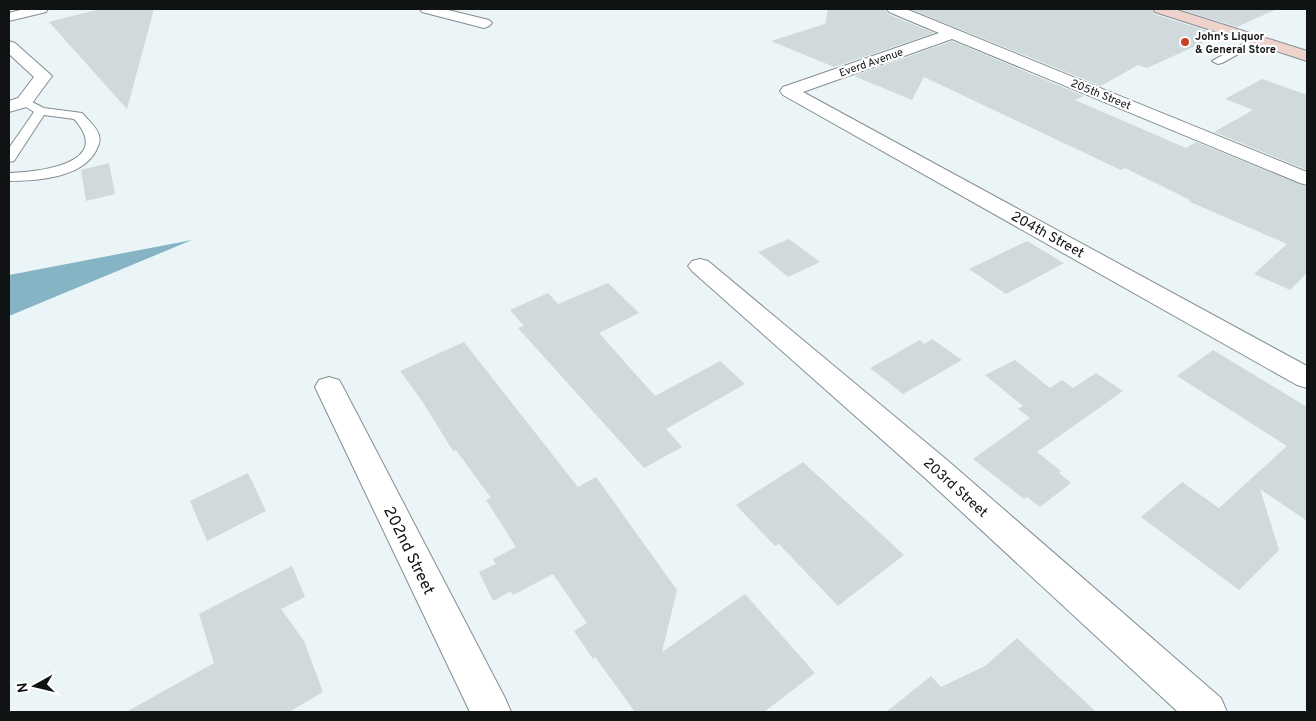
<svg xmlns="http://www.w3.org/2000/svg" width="1316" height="721" viewBox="0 0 1316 721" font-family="Overpass,sans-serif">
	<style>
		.water { fill: #85b5c4 }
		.building { fill: #d0d9dc }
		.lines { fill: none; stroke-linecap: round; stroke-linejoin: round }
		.lane-casing { stroke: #848d90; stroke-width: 2 }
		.street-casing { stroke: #848d90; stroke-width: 2 }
		.secondary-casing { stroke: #848d90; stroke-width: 2 }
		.lane { fill: #fff; fill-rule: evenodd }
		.street { fill: #fff; fill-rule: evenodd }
		.secondary { fill: #eed3cd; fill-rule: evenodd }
		.poi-dot { fill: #cb4028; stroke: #fff; stroke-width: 2 }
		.labels { text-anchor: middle; stroke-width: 4.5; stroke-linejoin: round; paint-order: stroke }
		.far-poi-label { font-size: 11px; font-weight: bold; fill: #101314; stroke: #fff; text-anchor: start }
		.far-street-label { font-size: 11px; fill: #101314; stroke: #fff }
		.street-label { font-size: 14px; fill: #101314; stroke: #fff }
		.near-street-label { font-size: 16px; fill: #101314; stroke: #fff }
	</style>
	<rect width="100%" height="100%" fill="#ebf5f8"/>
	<path class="water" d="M192 240 9 316V275Z"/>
	<g class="building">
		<path d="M100 9H154L127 109 49 22Z"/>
		<path d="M828 9H885L888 14 934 33 834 67 771 41 825 24Z"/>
		<path d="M910 9H1151L1154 14 1220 35 1147 68 1138 65 1101 86Z"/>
		<path d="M1179 9H1277L1237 27Z"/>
		<path d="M952 41 1084 96 1075 100 1186 148 1196 142 1307 187V273L1290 290 1254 274 1287 244 1188 201 1190 200 1125 168 1121 170 924 77 912 100 854 76Z"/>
		<path d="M1262 79 1307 95V170L1214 132 1253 110 1225 99Z"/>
		<path d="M109 163 115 194 86 201 81 170Z"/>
		<path d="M789 239 820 262 788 277 758 252Z"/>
		<path d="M1027 241 1064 263 1006 294 969 269Z"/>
		<path d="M608 283 639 313 599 333 655 396 720 361 745 384 666 429 682 447 644 468 518 328 524 326 510 310 548 293 558 304Z"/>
		<path d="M932 339 962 360 903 394 870 368 920 340 924 344Z"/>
		<path d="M464 342 578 487 596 477 677 590 662 652 745 594 815 673 764 712H635L595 657 593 659 574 631 587 623 553 574 513 595 511 591 493 601 479 572 496 564 493 559 516 547 486 500 491 498 456 450 453 451 422 401 400 371Z"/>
		<path d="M1213 350 1307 407V521L1260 489 1279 550 1239 590 1141 517 1182 482 1219 508 1287 446 1177 376Z"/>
		<path d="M1015 360 1050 388 1062 380 1073 388 1096 373 1123 391 1037 452 1061 471 1059 473 1071 483 1040 507 1027 497 1024 499 973 459 1030 418 1018 409 1023 406 985 375Z"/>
		<path d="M803 462 904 555 838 606 779 544 775 546 736 505Z"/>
		<path d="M248 473 266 511 207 541 190 501Z"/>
		<path d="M292 566 305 597 281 609 304 641 323 692 289 712H126L214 663 199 614Z"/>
		<path d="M1017 638 1096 712H886L931 676 941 687 985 666Z"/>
	</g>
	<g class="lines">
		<g class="lane-casing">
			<g id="lane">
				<path d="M1256 37 1260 38 1261 40 1260 42 1222 63 1218 64 1212 61Z"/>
				<path d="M24 98 44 108 82 113C88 120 96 126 99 135 100 139 100 142 98 146 87 178 37 181 9 181V173C38 172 115 164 74 119L44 115 14 161 9 162V148L34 112 18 102Z"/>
			</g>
		</g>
		<g class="street-casing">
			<g id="street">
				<path d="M24 9H48L46 12 9 21V13Z"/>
				<path d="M420 9H444L489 20 492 23 489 26 484 28 422 12Z"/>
				<path d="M887 9H906L1307 172V185L1300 183 952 39 803 92 1307 366V388L1297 385 783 95 780 91 783 87 939 33 889 12Z"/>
				<path d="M9 41 15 43 52 76 30 106 9 112V101L18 98 34 77 9 54Z"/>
				<path d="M700 259 708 261 947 460 1221 698 1227 712H1178L925 478 692 271 688 266 692 261Z"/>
				<path d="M329 377 339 380 343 387 505 698 511 712H470L315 387 319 380Z"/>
			</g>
		</g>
		<g class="secondary-casing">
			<path id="secondary" d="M1153 9H1174L1307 51V61L1155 12Z"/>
		</g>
		<use href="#lane" class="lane"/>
		<use href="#street" class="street"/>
		<use href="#secondary" class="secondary"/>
	</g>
	<circle class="poi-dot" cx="1185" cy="42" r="5"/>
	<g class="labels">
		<g class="far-poi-label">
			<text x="1195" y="40">John's Liquor<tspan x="1195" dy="13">&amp; General Store</tspan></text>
		</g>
		<g class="far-street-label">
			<text transform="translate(871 62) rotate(-19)" y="4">Everd Avenue</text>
			<text transform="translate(1101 94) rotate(22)" y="4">205th Street</text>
		</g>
		<g class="street-label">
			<text transform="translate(1048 234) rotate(29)" y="5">204th Street</text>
			<text transform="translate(956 487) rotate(42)" y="5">203rd Street</text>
		</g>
		<g class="near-street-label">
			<text transform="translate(410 550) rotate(64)" y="6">202nd Street</text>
		</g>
	</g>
	<rect width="1316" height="721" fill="none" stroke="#101314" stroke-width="20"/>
	<g transform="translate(35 686) rotate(262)" stroke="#ffffff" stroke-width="4" paint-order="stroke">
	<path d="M0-4L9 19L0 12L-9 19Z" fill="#101314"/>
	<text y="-8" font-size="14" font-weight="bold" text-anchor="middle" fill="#101314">N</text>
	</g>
</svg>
